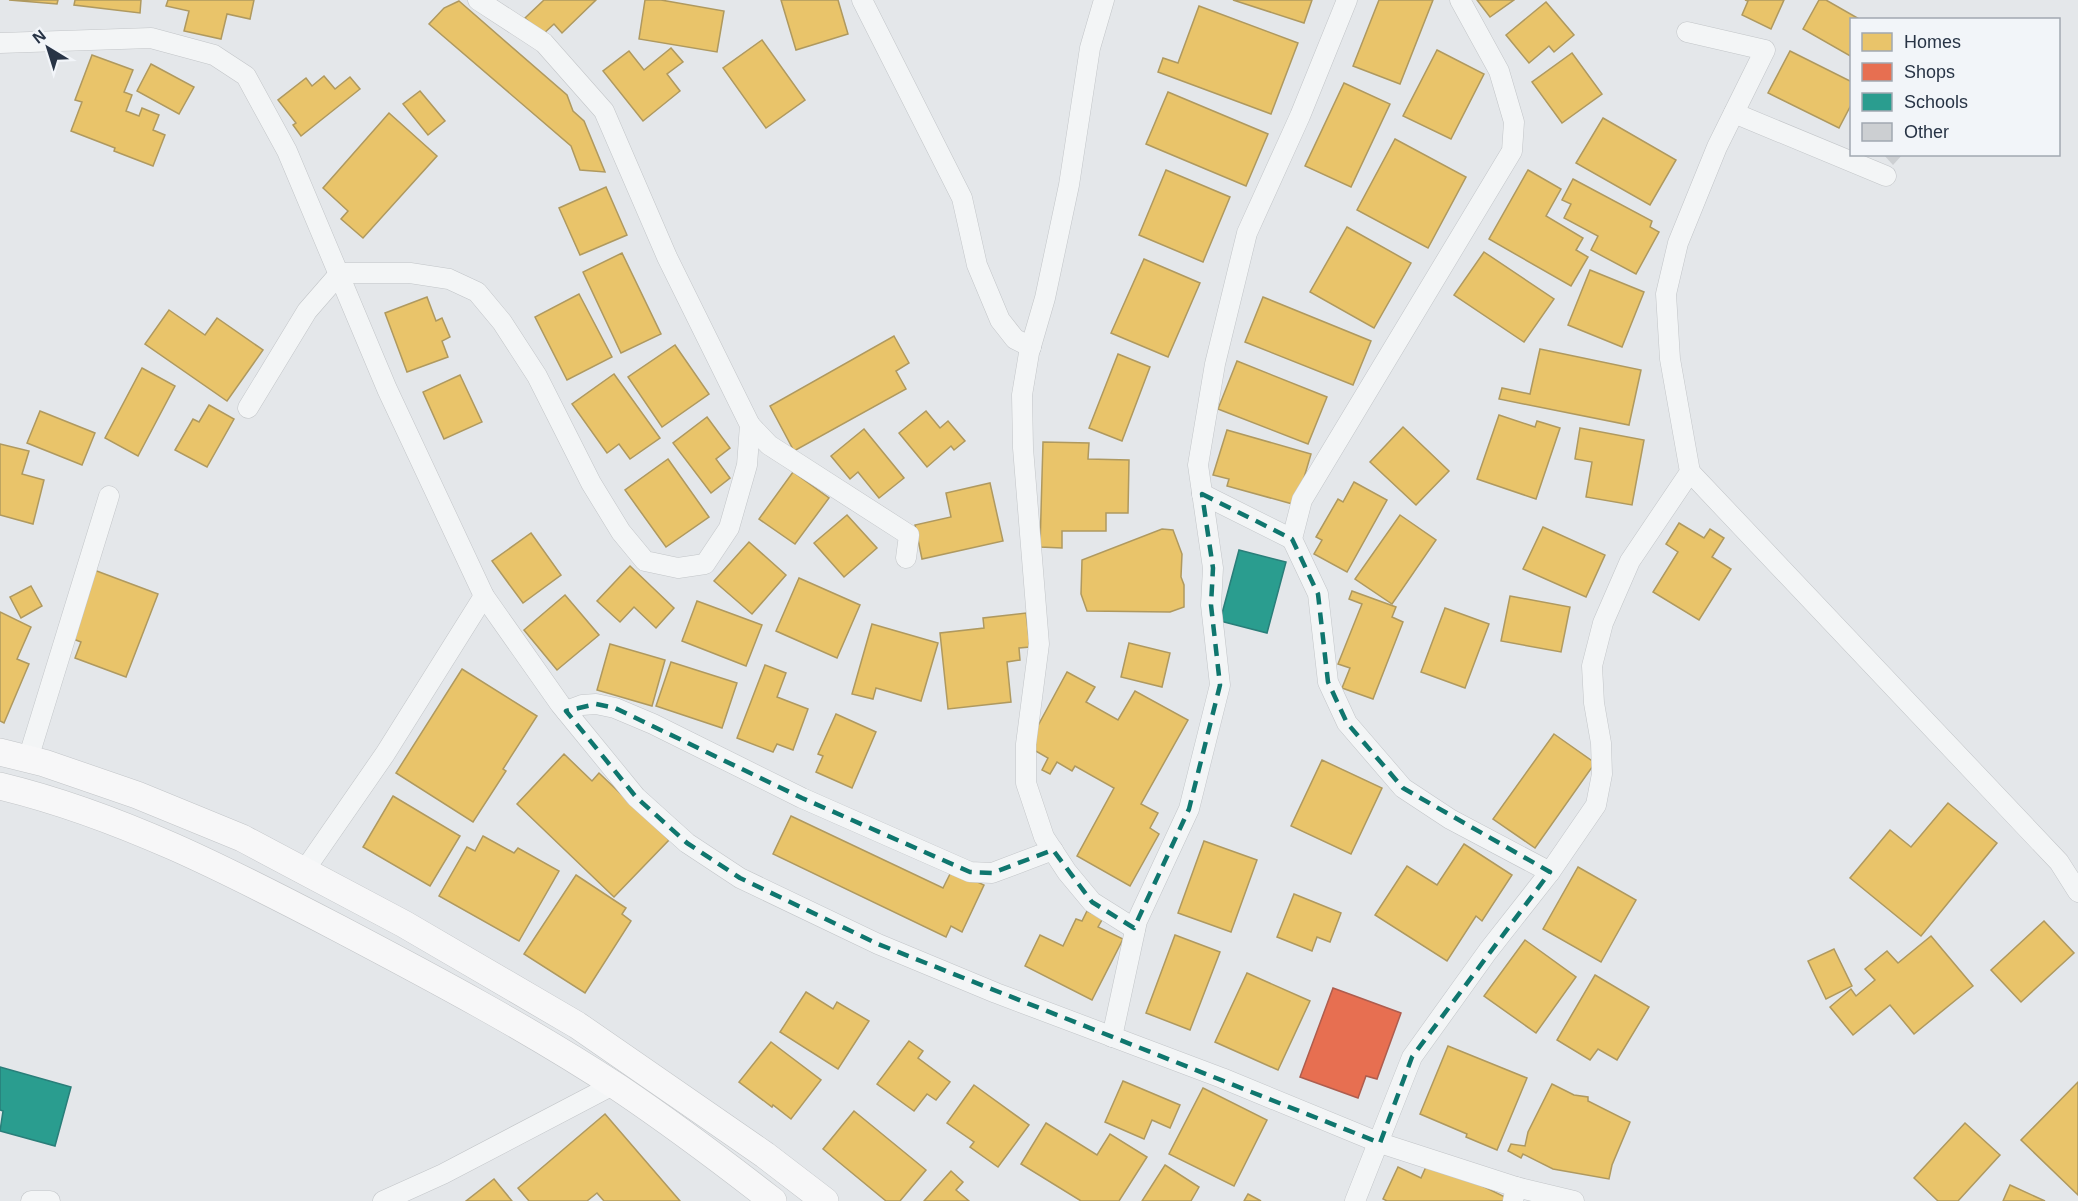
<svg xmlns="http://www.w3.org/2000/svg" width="2078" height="1201" viewBox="0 0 2078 1201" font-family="Arial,sans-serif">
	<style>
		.homes { fill: #e9c46a; stroke: #af995f; stroke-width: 1.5 }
		.shops { fill: #e76f51; stroke: #ae5d4e; stroke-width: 1.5 }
		.schools { fill: #2a9d8f; stroke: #297e79; stroke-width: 1.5 }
		.building { fill: #cccfd2 }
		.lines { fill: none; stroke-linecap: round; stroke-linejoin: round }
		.street-casing { stroke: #c2c5c8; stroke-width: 21 }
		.secondary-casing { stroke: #c2c5c8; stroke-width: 28 }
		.street { stroke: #f3f5f6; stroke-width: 20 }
		.secondary { stroke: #f7f7f8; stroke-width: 27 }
		.marked { fill: none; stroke: #0f766e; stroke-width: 4.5; stroke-dasharray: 12 8; stroke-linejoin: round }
	</style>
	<rect width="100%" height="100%" fill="#e4e7ea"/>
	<g class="homes">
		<path d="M9 0H58L57 4Z"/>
		<path d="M75 0H141L140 13 74 5Z"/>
		<path d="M168 0H254L250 19 227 14 221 39 184 31 189 11 166 6Z"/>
		<path d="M544 0H596L562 33 554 24 542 35 525 18Z"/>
		<path d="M645 0H661L724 11 717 52 639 39Z"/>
		<path d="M781 0H838L848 34 796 50Z"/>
		<path d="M1233 0H1312L1304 23Z"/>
		<path d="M1379 0H1433L1400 84 1353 66Z"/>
		<path d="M1477 0H1514L1490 17Z"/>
		<path d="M1745 0H1784L1771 29 1742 15 1748 1Z"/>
		<path d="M1819 0H1826L1861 20H1852V57L1803 29Z"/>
		<path d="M459 1 567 95 573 111 584 121 605 172 580 170 571 146 429 24 444 8Z"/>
		<path d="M1546 2 1574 35 1554 52 1549 46 1529 63 1506 35Z"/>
		<path d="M1199 6 1298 43 1271 114 1158 72 1163 58 1178 63Z"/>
		<path d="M762 40 805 100 766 128 723 68Z"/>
		<path d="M671 48 683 62 667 74 680 91 643 121 603 71 629 51 644 70Z"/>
		<path d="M1437 50 1484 74 1451 139 1403 116Z"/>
		<path d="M1790 51 1852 82V103L1839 128 1768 93Z"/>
		<path d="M1572 53 1602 94 1562 123 1532 82Z"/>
		<path d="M92 55 133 70 124 92 132 95 126 111 139 116 142 108 159 115 153 130 165 135 153 166 114 151 115 148 71 131 82 102 75 100Z"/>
		<path d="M151 64 194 87 179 114 137 91Z"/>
		<path d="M324 76 335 89 350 77 360 89 301 136 293 125 296 123 278 100 306 78 312 86Z"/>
		<path d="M1344 83 1390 104 1351 187 1305 166Z"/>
		<path d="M420 91 445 121 428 135 403 104Z"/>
		<path d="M1168 92 1268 134 1246 186 1146 144Z"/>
		<path d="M389 113 437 156 363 238 341 219 348 211 323 188Z"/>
		<path d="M1603 118 1676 160 1650 205 1576 163Z"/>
		<path d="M1395 139 1466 177 1428 248 1357 210Z"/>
		<path d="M1166 170 1230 197 1203 262 1139 235Z"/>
		<path d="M1528 170 1561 189 1546 216 1583 238 1576 250 1588 257 1571 286 1489 239Z"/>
		<path d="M1573 179 1652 221 1650 227 1659 232 1636 274 1591 250 1598 236 1564 218 1571 204 1562 200Z"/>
		<path d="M606 187 627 235 580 255 559 208Z"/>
		<path d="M1347 227 1411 263 1374 328 1310 292Z"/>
		<path d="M1484 252 1554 299 1524 342 1454 295Z"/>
		<path d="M622 253 661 334 621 353 583 272Z"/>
		<path d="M1144 259 1200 283 1168 357 1111 333Z"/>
		<path d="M1590 270 1644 292 1622 347 1568 325Z"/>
		<path d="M579 294 612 357 567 380 535 317Z"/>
		<path d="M427 297 436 321 442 318 450 337 442 341 448 357 407 372 385 313Z"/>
		<path d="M1263 297 1371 341 1353 385 1245 342Z"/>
		<path d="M169 310 205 335 217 318 263 350 227 401 145 344Z"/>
		<path d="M894 336 909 363 896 371 906 389 794 451 770 406Z"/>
		<path d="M675 345 709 394 662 427 628 377Z"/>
		<path d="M1540 349 1641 370 1629 425 1499 399 1502 388 1530 394Z"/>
		<path d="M1118 354 1150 367 1122 441 1089 428Z"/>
		<path d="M1237 361 1327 397 1308 444 1218 409Z"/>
		<path d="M142 368 175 386 138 456 105 438Z"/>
		<path d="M614 374 660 438 630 459 619 444 607 453 572 404Z"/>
		<path d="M460 375 482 422 444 439 423 392Z"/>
		<path d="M209 405 234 419 207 467 175 450 193 419 199 422Z"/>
		<path d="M40 411 95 433 82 465 27 443Z"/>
		<path d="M926 411 940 428 948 421 965 441 954 450 951 446 927 467 899 433Z"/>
		<path d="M1499 415 1535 427 1537 421 1560 428 1536 499 1477 479Z"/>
		<path d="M707 417 730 448 716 459 730 478 711 493 673 443Z"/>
		<path d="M1403 427 1449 471 1416 505 1370 462Z"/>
		<path d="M1580 428 1644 440 1632 505 1586 497 1592 462 1575 459Z"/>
		<path d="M864 429 904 478 879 498 858 472 850 479 831 456Z"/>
		<path d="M1227 430 1311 454 1296 505 1227 486 1229 479 1213 475Z"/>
		<path d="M1043 442 1089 443 1088 459 1129 460 1128 513H1106V531H1062V548L1040 547Z"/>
		<path d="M0 444 29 451 22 474 44 480 33 524 0 515Z"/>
		<path d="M668 459 709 517 666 547 625 490Z"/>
		<path d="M793 472 829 498 795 544 759 519Z"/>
		<path d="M1354 482 1387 500 1347 572 1314 554 1322 540 1316 537 1338 499 1343 502Z"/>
		<path d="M990 483 1003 541 922 559 915 525 951 517 946 493Z"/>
		<path d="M847 515 877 548 844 577 814 543Z"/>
		<path d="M1400 515 1436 540 1392 604 1355 579Z"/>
		<path d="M1679 523 1704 538 1710 529 1724 538 1712 557 1731 569 1699 620 1653 592 1678 552 1666 544Z"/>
		<path d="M1543 527 1605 555 1586 597 1523 569Z"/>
		<path d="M1162 529 1173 530 1182 554 1181 577 1184 585V607L1170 612 1087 611 1081 594 1082 560Z"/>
		<path d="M531 533 561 575 523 603 492 561Z"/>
		<path d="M749 542 786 575 752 614 714 581Z"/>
		<path d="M630 566 674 608 656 628 634 607 620 622 597 601Z"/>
		<path d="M94 570 158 594 126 677 75 658 81 642 68 637Z"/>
		<path d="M799 578 860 605 837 658 776 631Z"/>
		<path d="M31 586 42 606 21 618 10 597Z"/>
		<path d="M1352 591 1396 607 1392 617 1403 622 1373 699 1342 688 1350 668 1338 664 1362 604 1349 599Z"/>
		<path d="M565 595 599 635 557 670 524 630Z"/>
		<path d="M1510 596 1570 607 1561 652 1501 641Z"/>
		<path d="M697 601 762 625 746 666 682 641Z"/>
		<path d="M1445 608 1489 624 1465 688 1421 672Z"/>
		<path d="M0 612 31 627 17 659 29 664 4 723 0 721Z"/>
		<path d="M1026 613 1030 647 1019 648 1020 660 1007 662 1011 702 948 709 940 633 984 628 983 618Z"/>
		<path d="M872 624 938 643 921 701 876 688 873 699 852 694Z"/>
		<path d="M1129 643 1170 653 1162 687 1121 677Z"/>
		<path d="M610 644 665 660 652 706 597 690Z"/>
		<path d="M671 662 737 683 722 728 656 706Z"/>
		<path d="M765 665 786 673 777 697 808 709 793 750 777 744 773 752 737 738Z"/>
		<path d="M462 669 537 716 503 769 506 771 473 822 396 773Z"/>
		<path d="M1067 672 1095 687 1086 702 1118 720 1135 691 1188 720 1141 804 1158 813 1150 828 1159 834 1130 886 1077 856 1114 788 1075 766 1072 771 1057 762 1050 774 1042 770 1048 758 1027 746Z"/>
		<path d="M836 714 876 732 852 788 816 772 823 756 818 754Z"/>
		<path d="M1554 734 1595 763 1535 848 1493 819Z"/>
		<path d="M564 754 592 781 599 773 669 840 614 897 517 804Z"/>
		<path d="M1322 760 1382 788 1351 854 1291 826Z"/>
		<path d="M393 796 460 836 430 886 363 847Z"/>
		<path d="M1948 803 1997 843 1921 936 1850 878 1890 830 1911 847Z"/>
		<path d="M791 816 943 888 952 870 984 885 962 932 951 926 946 937 773 854Z"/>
		<path d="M483 836 514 853 518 848 559 871 519 941 439 896 467 847 475 851Z"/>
		<path d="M1204 841 1257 860 1231 932 1178 913Z"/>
		<path d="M1464 844 1512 875 1482 921 1476 916 1447 961 1375 915 1407 866 1437 885Z"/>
		<path d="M1578 867 1636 900 1601 962 1543 929Z"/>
		<path d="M576 875 626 908 622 914 631 921 585 993 524 954Z"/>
		<path d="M1294 894 1341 913 1330 942 1317 937 1312 951 1277 937Z"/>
		<path d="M1087 911 1103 918 1098 927 1123 939 1092 1000 1025 966 1040 935 1063 946 1076 919 1082 921Z"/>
		<path d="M2044 921 2074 953 2021 1002 1991 970Z"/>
		<path d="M1175 935 1220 952 1190 1030 1146 1013Z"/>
		<path d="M1931 936 1973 986 1914 1034 1890 1005 1853 1035 1830 1007 1851 989 1856 996 1875 980 1865 969 1887 951 1898 963Z"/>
		<path d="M1525 940 1576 977 1536 1033 1484 996Z"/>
		<path d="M1834 949 1852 986 1826 999 1808 961Z"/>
		<path d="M1247 973 1310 1001 1278 1070 1215 1042Z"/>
		<path d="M1595 975 1649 1007 1617 1060 1598 1049 1590 1060 1557 1040Z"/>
		<path d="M806 992 833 1009 837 1002 869 1021 838 1069 780 1032Z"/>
		<path d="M909 1041 923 1051 918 1058 950 1082 936 1100 927 1094 914 1111 877 1084Z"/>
		<path d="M771 1042 821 1080 791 1119 773 1105 772 1107 739 1082Z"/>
		<path d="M1448 1046 1527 1078 1497 1150 1466 1137 1467 1134 1420 1114Z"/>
		<path d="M1123 1081 1180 1105 1170 1128 1152 1120 1144 1139 1105 1122Z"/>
		<path d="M2078 1082V1195L2021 1140Z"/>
		<path d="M1552 1084 1574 1095 1588 1097V1101L1630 1122 1612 1165 1609 1179 1553 1169 1523 1154 1521 1158 1508 1151 1511 1144 1525 1146 1528 1132Z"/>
		<path d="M974 1085 1029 1125 998 1167 970 1147 974 1142 947 1123Z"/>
		<path d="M1203 1088 1267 1120 1234 1186 1169 1154Z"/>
		<path d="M854 1111 926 1170 900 1201H886L823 1149Z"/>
		<path d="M605 1114 680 1201H604L597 1193 587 1201H529L518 1188Z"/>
		<path d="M1046 1123 1097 1155 1110 1134 1147 1157 1119 1201H1081L1021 1164Z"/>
		<path d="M1965 1123 2000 1155 1958 1201H1938L1914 1178Z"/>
		<path d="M1429 1160 1505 1197 1503 1201H1387L1383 1199 1398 1167 1421 1178Z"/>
		<path d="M1165 1165 1199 1187 1191 1201H1142Z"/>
		<path d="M951 1171 963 1182 956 1190 969 1201H924Z"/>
		<path d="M494 1179 512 1201H466Z"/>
		<path d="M2010 1185 2045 1201H2003Z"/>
		<path d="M1248 1194 1261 1201H1244Z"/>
	</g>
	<path class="shops" d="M1333 988 1401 1013 1377 1079 1366 1076 1358 1098 1300 1077Z"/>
	<g class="schools">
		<path d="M1239 550 1286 562 1267 633 1220 621Z"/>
		<path d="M0 1067 71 1087 55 1146 0 1131 3 1111 0 1110Z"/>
	</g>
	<path class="building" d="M1883 154H1903L1893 165Z"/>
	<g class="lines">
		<g class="street-casing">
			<g id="street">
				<path d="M862 0 962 198 977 265 1000 320 1015 339 1031 347"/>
				<path d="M1104 0 1090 48 1069 185 1045 298 1029 353 1022 395 1023 448 1039 644 1026 744V783L1044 837 1067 872 1092 902 1135 929"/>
				<path d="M1460 0 1499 71 1514 122 1512 151 1302 500 1292 539 1318 594 1328 682 1347 723 1403 788 1450 819 1550 872"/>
				<path d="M0 43 151 38 214 55 246 76 287 151 387 389 484 596 560 704 636 797 687 843 740 878 878 944 996 993 1222 1078 1380 1143 1516 1187"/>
				<path d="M1734 113 1886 176"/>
				<path d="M248 408 307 311 340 273H410L449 279 477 292 502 322 537 376 591 483 621 532 645 561 678 568 705 564 729 528 747 465 750 425 667 257 604 111 544 43 478 0"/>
				<path d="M750 425 769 445 909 535 906 558"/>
				<path d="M1690 472 2059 862 2078 892"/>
				<path d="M1202 494 1292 539"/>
				<path d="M566 711 582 705 596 704 615 708 653 724 802 798 970 872 992 873 1053 850"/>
				<path d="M28 759 109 496"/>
				<path d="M304 871 385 754 484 596"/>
				<path d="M1112 1037 1137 921 1189 809 1220 685 1211 605 1213 568 1198 465 1215 364 1247 233 1300 116 1347 0"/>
				<path d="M31 1201H50"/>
				<path d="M383 1201 443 1174 613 1085"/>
				<path d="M1355 1201 1412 1057 1488 951 1550 872 1596 805 1602 774 1601 743 1594 703 1592 666 1603 623 1630 561 1690 472 1670 359 1666 294 1678 243 1717 147 1765 50 1687 32"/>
				<path d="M1513 1201 1516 1187 1574 1201"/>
			</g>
		</g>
		<g class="secondary-casing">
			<g id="secondary">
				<path d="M0 752 44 763 137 795 242 838 404 924 577 1025 765 1155 825 1201"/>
				<path d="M0 786C120 815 229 871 338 928 433 978 529 1029 619 1088 671 1123 723 1162 773 1201"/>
			</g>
		</g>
		<use href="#street" class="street"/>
		<use href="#secondary" class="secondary"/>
	</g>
	<path class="marked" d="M1202 494 1292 539 1318 594 1328 682 1347 723 1403 788 1550 872 1412 1057 1380 1143 878 944 740 878 687 843 636 797 566 711 596 704 615 708 802 798 970 872 992 873 1053 850 1092 902 1134 928 1189 809 1220 685 1211 605 1213 568Z"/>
	<rect x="1850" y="18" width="210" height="138" fill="#f2f5f9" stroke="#a1a8b1" stroke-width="1.5"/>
	<rect x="1862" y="33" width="30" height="18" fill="#e9c46a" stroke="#a1a8b1" stroke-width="1.5"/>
	<text x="1904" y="48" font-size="18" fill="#283446">Homes</text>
	<rect x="1862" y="63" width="30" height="18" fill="#e76f51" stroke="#a1a8b1" stroke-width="1.5"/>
	<text x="1904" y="78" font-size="18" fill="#283446">Shops</text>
	<rect x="1862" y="93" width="30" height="18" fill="#2a9d8f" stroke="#a1a8b1" stroke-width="1.5"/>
	<text x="1904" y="108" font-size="18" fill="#283446">Schools</text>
	<rect x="1862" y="123" width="30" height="18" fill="#cccfd2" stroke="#a1a8b1" stroke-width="1.5"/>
	<text x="1904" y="138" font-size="18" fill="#283446">Other</text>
	<g transform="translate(48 48) rotate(322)" stroke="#f2f5f9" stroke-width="4.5" paint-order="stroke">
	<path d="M0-4.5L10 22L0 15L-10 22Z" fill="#283446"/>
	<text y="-9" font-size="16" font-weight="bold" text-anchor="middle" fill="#283446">N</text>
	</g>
</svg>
